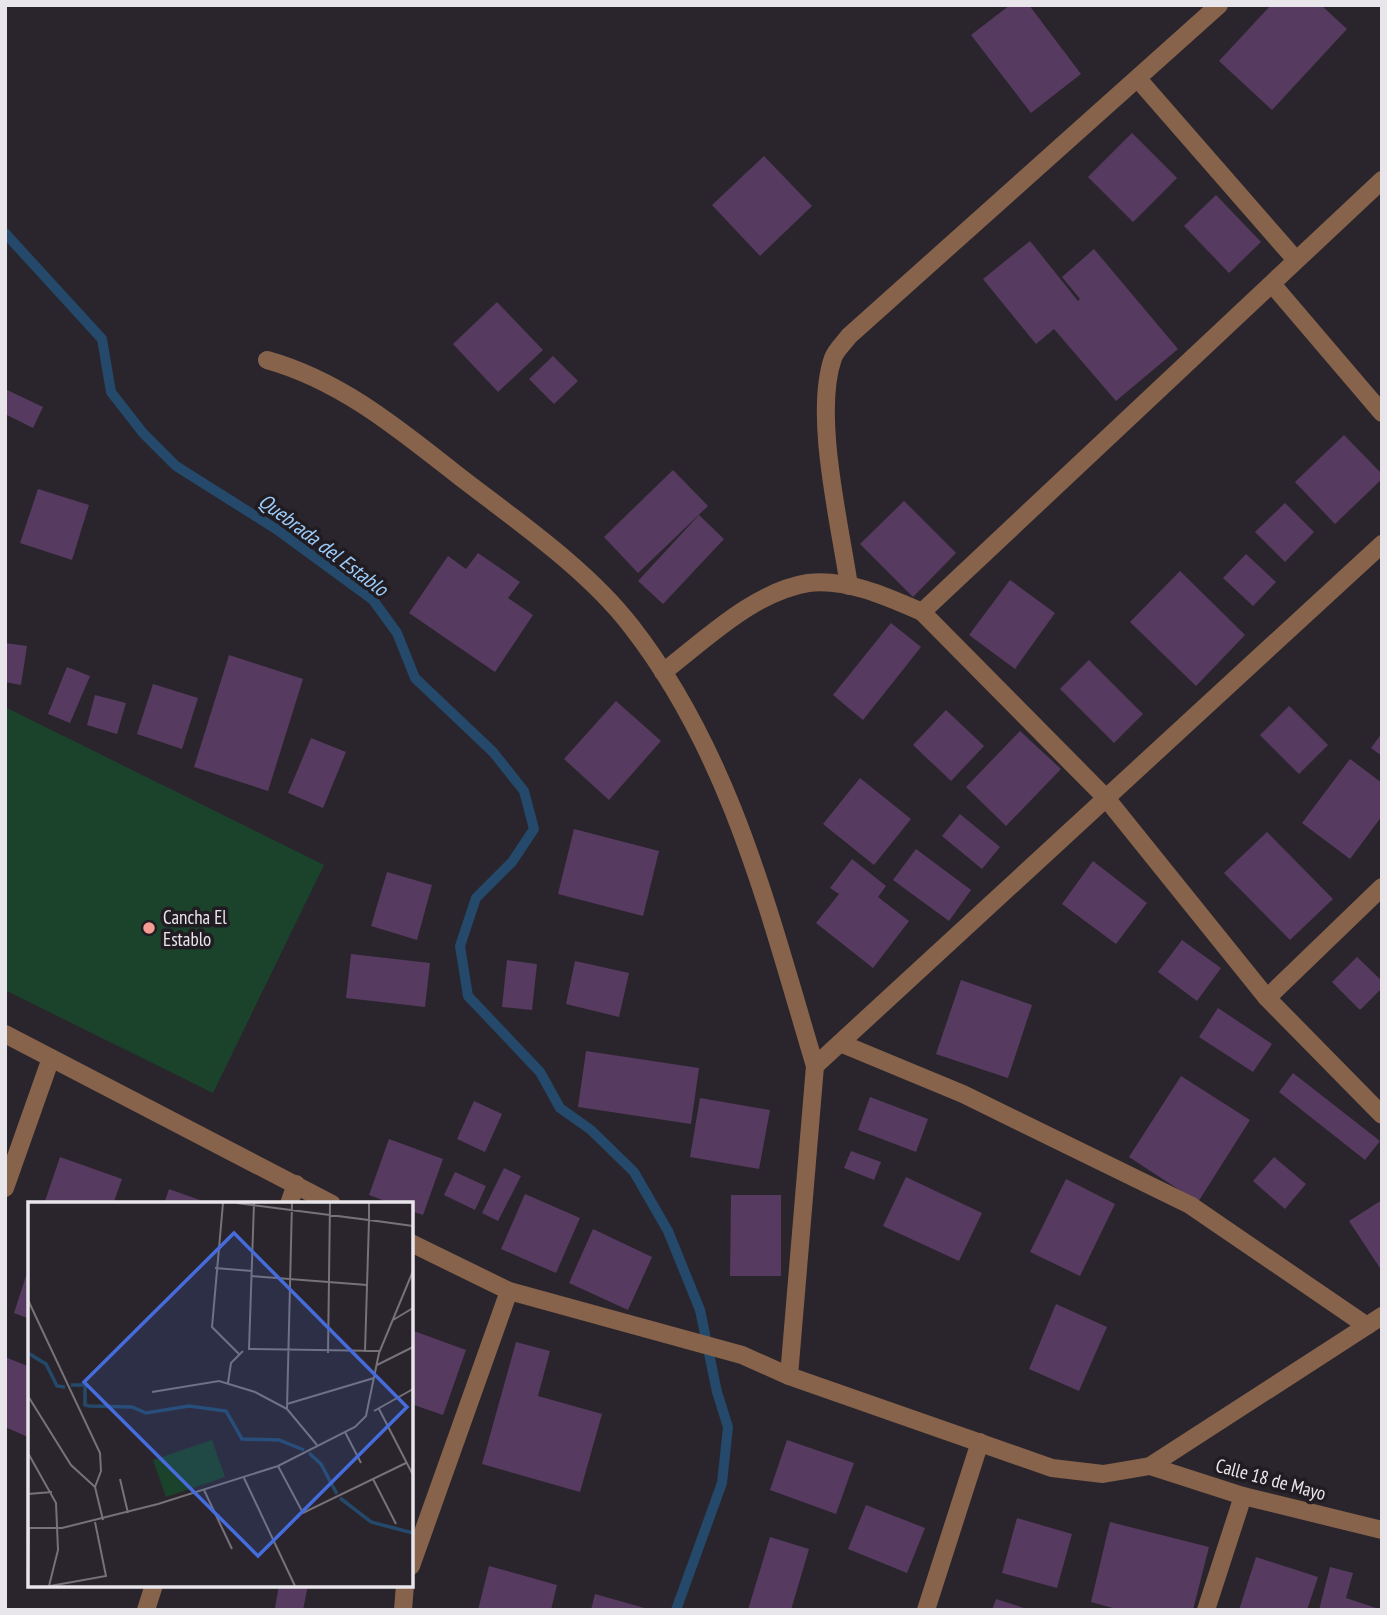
<svg xmlns="http://www.w3.org/2000/svg" width="1387" height="1615" viewBox="0 0 1387 1615" font-family="'PT Sans Narrow',sans-serif">
	<style>
		.green { fill: #1b432c }
		.lines { fill: none; stroke-linecap: round; stroke-linejoin: round }
		.stream { stroke: #24496a; stroke-width: 10 }
		.building { fill: #563a5f }
		.minor { stroke: #87634b; stroke-width: 18 }
		.poi-dot { fill: #f59c95; stroke: #201c22; stroke-width: 2.5 }
		.labels { text-anchor: middle; stroke-width: 7; stroke-linejoin: round; paint-order: stroke }
		.poi-label { font-size: 19px; fill: #e9e6eb; stroke: #201c22; text-anchor: start }
		.street-label { font-size: 19px; fill: #e9e6eb; stroke: #201c22 }
		.water-label { font-size: 21px; font-style: italic; fill: #9dccf9; stroke: #201c22 }
		.inset-river { fill: none; stroke: #24496a; stroke-width: 3.5 }
		.inset-road { fill: none; stroke: #767278; stroke-width: 2 }
		.view { fill: #466cdc; fill-opacity: 0.15; stroke: #466cdc; stroke-width: 3.5 }
		.inset-edge { fill: none; stroke: #e9e6eb; stroke-width: 3.5 }
	</style>
	<rect width="100%" height="100%" fill="#2a252c"/>
	<path class="green" d="M5 707 324 865 213 1093 5 990Z"/>
	<g class="lines">
		<path class="stream" d="M5 233 102 339 111 392 143 433 176 466 276 529 373 600 397 633 415 678 493 752 524 791 534 829 512 862 476 898 460 946 468 996 540 1072 560 1108 591 1130 634 1172 668 1231 700 1310 717 1392 728 1427 722 1483 676 1610"/>
	</g>
	<g class="building">
		<path d="M1010 5H1029L1081 74 1031 113 971 35Z"/>
		<path d="M1271 5H1321L1347 29 1272 110 1219 61Z"/>
		<path d="M1132 133 1177 178 1133 222 1088 177Z"/>
		<path d="M764 156 812 206 760 256 712 205Z"/>
		<path d="M1216 195 1261 242 1229 273 1184 226Z"/>
		<path d="M1030 241 1078 301 1080 299 1062 277 1094 249 1178 349 1116 401 1054 329 1036 344 983 279Z"/>
		<path d="M497 302 543 350 498 392 453 344Z"/>
		<path d="M553 356 578 381 554 404 529 379Z"/>
		<path d="M5 389 43 407 33 428 5 414Z"/>
		<path d="M1344 435 1382 474V479L1335 524 1295 482Z"/>
		<path d="M673 470 708 506 638 573 604 537Z"/>
		<path d="M38 489 89 505 72 560 20 543Z"/>
		<path d="M904 501 956 553 913 597 860 544Z"/>
		<path d="M1285 503 1314 532 1285 562 1255 532Z"/>
		<path d="M699 515 724 539 663 604 638 581Z"/>
		<path d="M478 553 520 582 508 598 533 615 495 672 409 613 448 556 466 569Z"/>
		<path d="M1246 554 1276 582 1253 606 1223 578Z"/>
		<path d="M1180 571 1245 635 1196 686 1130 622Z"/>
		<path d="M1010 580 1055 613 1015 669 969 635Z"/>
		<path d="M891 623 921 647 863 720 833 695Z"/>
		<path d="M5 643 27 646 21 685 5 682Z"/>
		<path d="M229 655 303 679 268 791 194 767Z"/>
		<path d="M1089 660 1143 714 1114 743 1060 689Z"/>
		<path d="M67 667 90 676 70 723 48 714Z"/>
		<path d="M153 684 198 698 182 749 137 734Z"/>
		<path d="M95 695 126 703 117 734 87 725Z"/>
		<path d="M616 701 661 741 609 800 564 759Z"/>
		<path d="M1289 706 1328 745 1299 774 1260 735Z"/>
		<path d="M946 710 984 746 951 781 913 745Z"/>
		<path d="M1020 731 1061 769 1006 826 966 787Z"/>
		<path d="M1382 733V756L1371 748Z"/>
		<path d="M311 738 346 752 323 808 288 793Z"/>
		<path d="M1350 759 1382 783V816L1350 859 1302 823Z"/>
		<path d="M860 778 911 819 874 865 823 824Z"/>
		<path d="M960 814 1000 847 982 869 942 836Z"/>
		<path d="M574 829 659 851 643 916 558 894Z"/>
		<path d="M1267 832 1333 899 1290 940 1224 873Z"/>
		<path d="M916 849 971 890 949 921 893 880Z"/>
		<path d="M852 859 886 886 878 897 909 921 873 968 816 923 839 894 830 888Z"/>
		<path d="M1093 861 1147 903 1116 944 1062 904Z"/>
		<path d="M387 872 432 885 417 940 371 926Z"/>
		<path d="M1182 940 1221 968 1197 1001 1158 972Z"/>
		<path d="M351 954 430 963 425 1007 346 998Z"/>
		<path d="M1357 957 1382 981V988L1360 1010 1332 982Z"/>
		<path d="M507 960 537 964 532 1010 502 1007Z"/>
		<path d="M575 961 629 973 619 1017 566 1004Z"/>
		<path d="M961 980 1032 1005 1008 1078 936 1054Z"/>
		<path d="M1218 1008 1272 1044 1253 1072 1199 1037Z"/>
		<path d="M586 1051 699 1068 691 1124 578 1107Z"/>
		<path d="M1293 1073 1380 1141 1365 1160 1279 1092Z"/>
		<path d="M1181 1076 1250 1120 1198 1202 1129 1157Z"/>
		<path d="M870 1097 928 1119 916 1152 858 1130Z"/>
		<path d="M700 1098 770 1110 759 1169 690 1157Z"/>
		<path d="M474 1101 502 1114 485 1152 457 1139Z"/>
		<path d="M389 1139 443 1159 423 1215 411 1211V1204H393L369 1195Z"/>
		<path d="M851 1151 881 1162 874 1180 844 1168Z"/>
		<path d="M60 1157 122 1179 113 1204H44Z"/>
		<path d="M1274 1157 1306 1184 1285 1209 1253 1181Z"/>
		<path d="M504 1168 521 1176 498 1221 482 1213Z"/>
		<path d="M455 1172 486 1186 475 1210 444 1195Z"/>
		<path d="M906 1177 982 1213 959 1261 883 1226Z"/>
		<path d="M1066 1179 1115 1204 1080 1276 1030 1252Z"/>
		<path d="M169 1189 208 1203V1204H164Z"/>
		<path d="M525 1194 580 1218 556 1273 501 1249Z"/>
		<path d="M731 1195H781V1276H730Z"/>
		<path d="M1382 1200V1271L1349 1221Z"/>
		<path d="M593 1229 652 1257 628 1310 569 1283Z"/>
		<path d="M29 1267H30V1319L14 1313Z"/>
		<path d="M1056 1304 1107 1327 1079 1391 1029 1369Z"/>
		<path d="M411 1330 466 1350 443 1415 411 1404Z"/>
		<path d="M516 1342 550 1351 538 1396 602 1414 580 1492 482 1464Z"/>
		<path d="M5 1357 30 1367V1438L5 1427Z"/>
		<path d="M787 1440 854 1463 836 1514 770 1490Z"/>
		<path d="M866 1505 925 1528 907 1573 848 1549Z"/>
		<path d="M1017 1518 1072 1534 1057 1588 1002 1573Z"/>
		<path d="M1110 1522 1209 1547 1193 1610H1120L1091 1602Z"/>
		<path d="M770 1537 809 1549 791 1610H748Z"/>
		<path d="M1256 1557 1318 1577 1307 1610H1239Z"/>
		<path d="M489 1566 557 1585 551 1610H478Z"/>
		<path d="M1330 1567 1353 1573 1346 1598 1382 1610H1319Z"/>
		<path d="M279 1585H308L303 1610 275 1608Z"/>
		<path d="M595 1594 648 1609V1610H591Z"/>
		<path d="M996 1599 1027 1609V1610H992Z"/>
	</g>
	<g class="lines">
		<g class="minor">
			<path d="M1138 79 1296 260"/>
			<path d="M1382 180 922 612 1106 798 1267 998 1382 1115"/>
			<path d="M1272 284 1382 413"/>
			<path d="M267 360C342 381 400 430 460 477 517 521 587 569 631 626 731 754 769 913 815 1066L1382 544"/>
			<path d="M849 586C840 524 813 415 833 358 836 350 844 343 849 336L1219 5"/>
			<path d="M663 672C705 640 753 592 808 583 846 578 888 597 922 612"/>
			<path d="M1267 998 1382 887"/>
			<path d="M5 1034 332 1204"/>
			<path d="M840 1043 963 1094 1190 1205 1367 1326"/>
			<path d="M5 1188 51 1058"/>
			<path d="M289 1204 296 1184"/>
			<path d="M411 1243 509 1291 742 1355 789 1376 1052 1468 1103 1474 1150 1466 1382 1316"/>
			<path d="M789 1376 815 1066"/>
			<path d="M1150 1466 1243 1496 1382 1530"/>
			<path d="M411 1566 509 1291"/>
			<path d="M146 1610 154 1585"/>
			<path d="M403 1610 405 1585"/>
			<path d="M926 1610 980 1442"/>
			<path d="M1206 1610 1243 1496"/>
		</g>
	</g>
	<circle class="poi-dot" cx="149" cy="928" r="7"/>
	<g class="labels">
		<g class="poi-label">
			<text x="163" y="924">Cancha El<tspan x="163" dy="22">Establo</tspan></text>
		</g>
		<g class="street-label">
			<text transform="translate(1271 1479) rotate(15)" y="7">Calle 18 de Mayo</text>
		</g>
		<g class="water-label">
			<text transform="translate(323 545) rotate(37)" y="7">Quebrada del Establo</text>
		</g>
	</g>
	<g transform="translate(28 1202)">
		<rect width="385" height="385" fill="#2a252c"/>
		<path d="M184 238 197 275 138 295 125 258Z" fill="#1b432c"/>
		<path class="inset-river" d="M0 151 18 162 29 184 37 185M43 183H57V203L61 204 104 205 118 211 161 204 198 209 214 237 251 238 276 248M281 251 293 262 309 292M312 296 343 320 385 331"/>
		<path class="inset-road" d="M195 1 184 125 211 152M209 1 341 18V1M226 1 221 147 352 149M187 66 224 69M224 74 339 83M0 98 72 251 73 269 67 285 75 318M365 118 385 106M337 150 341 18 385 24M300 151 302 1M349 163 385 145M200 181 203 161 215 149M124 190 191 179 227 190 259 207 264 1M0 194 43 263 67 285M259 202 346 176M259 207 289 243M351 207 385 273M346 209 385 187M317 230 333 261M0 251 28 301 30 348 21 384M250 264 275 311 378 261M216 276 267 384M92 277 100 311M345 277 368 322M176 288 204 347M0 292 24 290M0 326H34L130 302 250 264 327 225 338 214 351 151 385 69M0 375 1 326M22 384 78 374 67 320"/>
		<path class="view" d="M206 31 379 205 230 354 56 180Z"/>
		<rect width="385" height="385" class="inset-edge"/>
	</g>
	<rect width="1387" height="1615" fill="none" stroke="#e9e6eb" stroke-width="14"/>
</svg>
